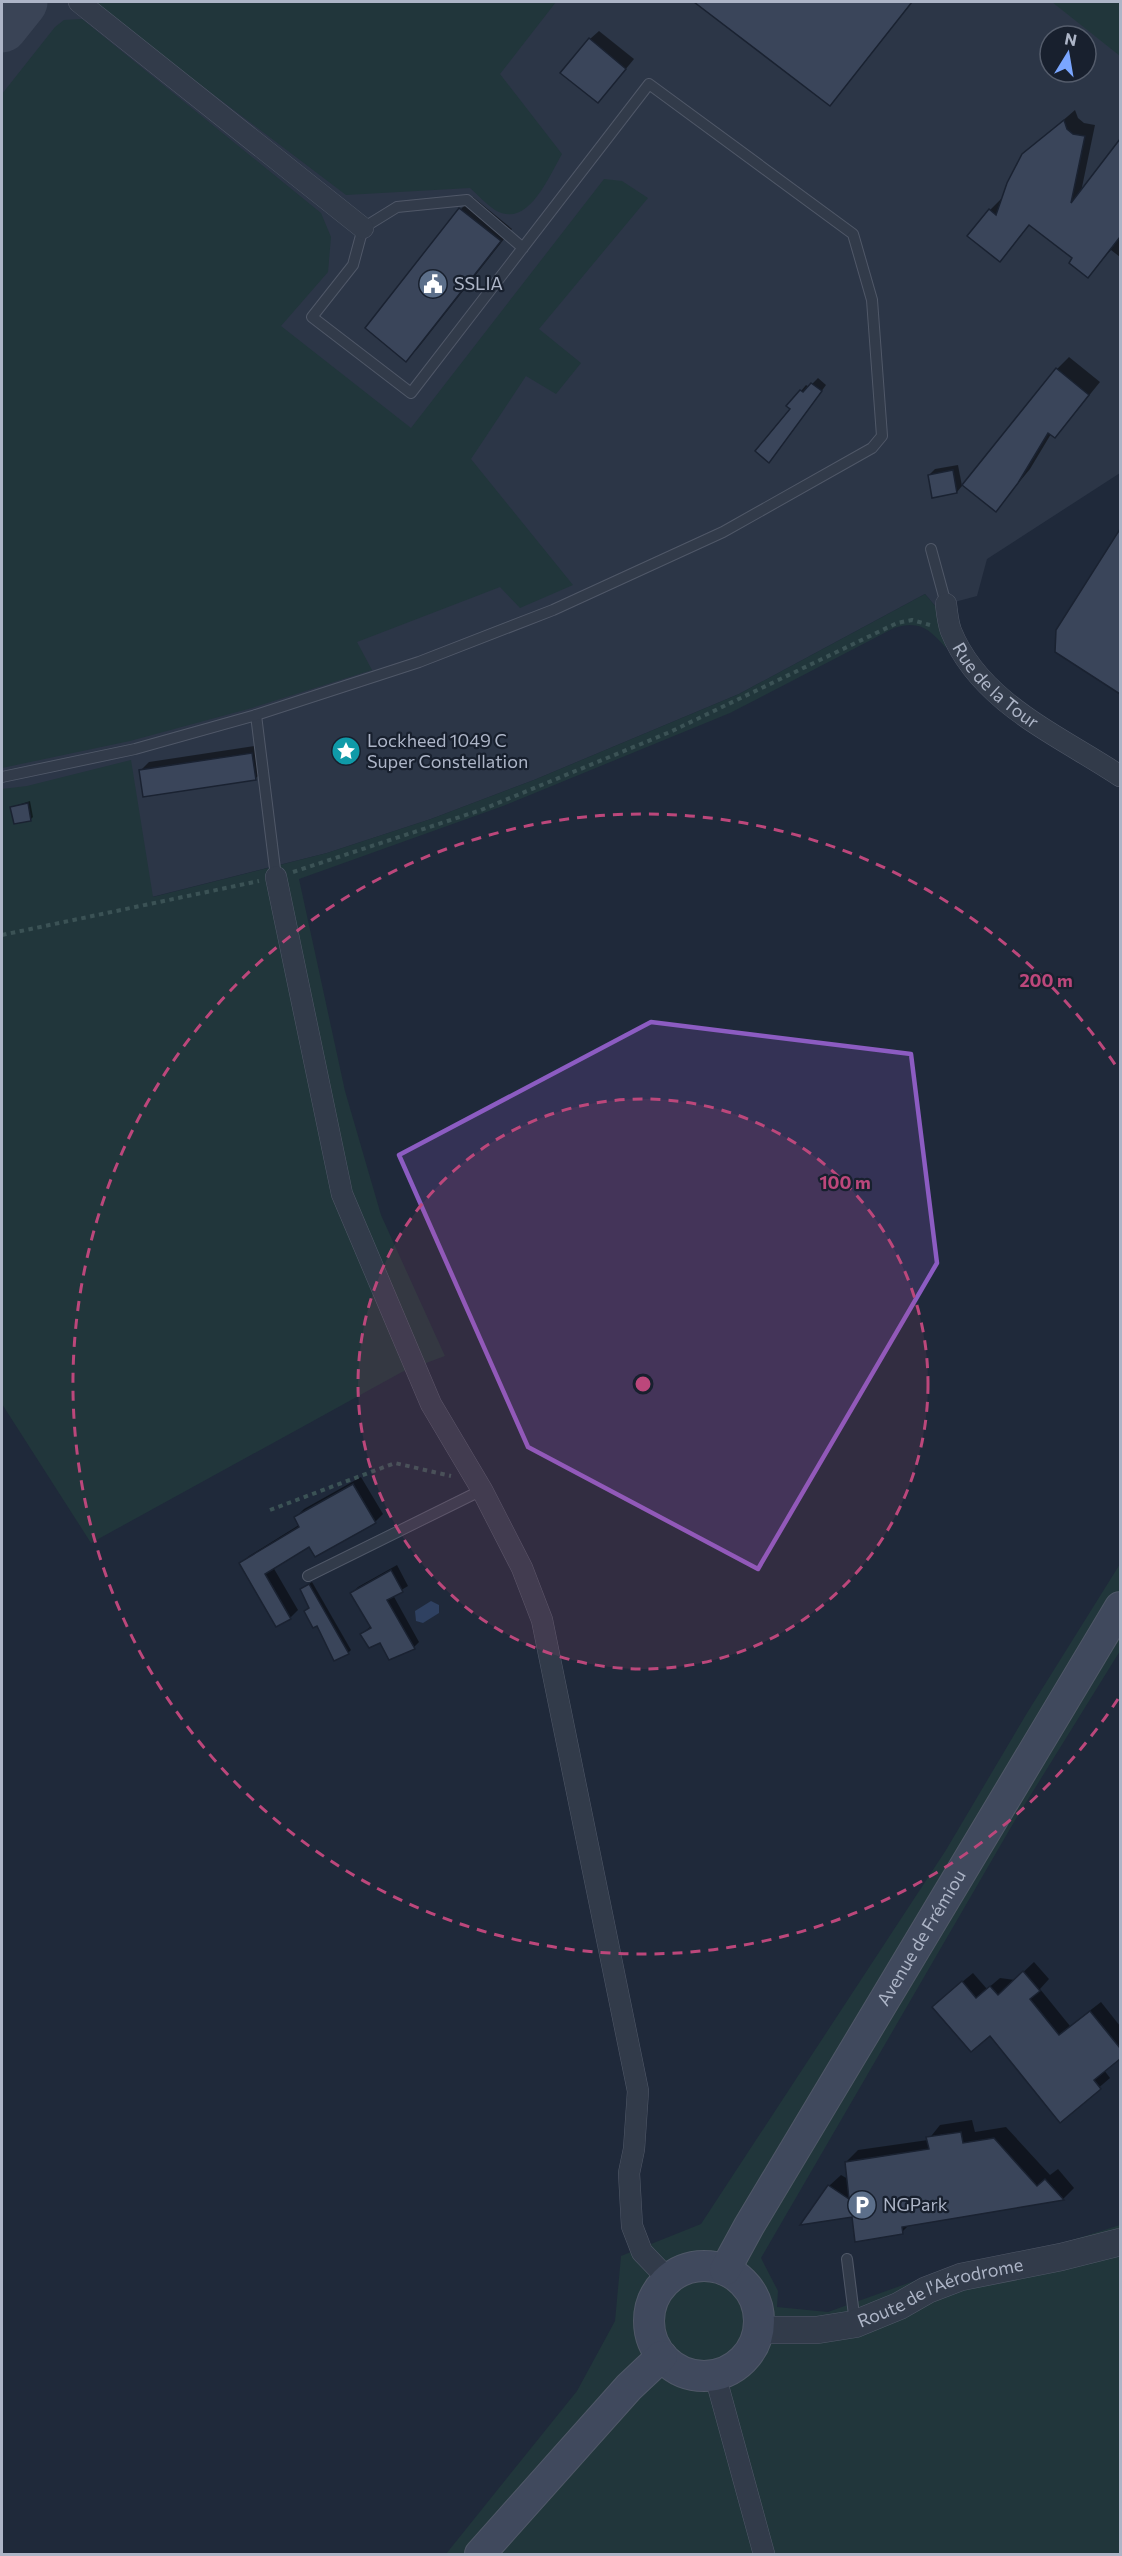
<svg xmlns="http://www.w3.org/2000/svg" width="1122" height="2556" viewBox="0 0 1122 2556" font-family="Commissioner,sans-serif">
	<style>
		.airport { fill: #2c3647; fill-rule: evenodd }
		.green { fill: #21363b }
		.water { fill: #2f4161 }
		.shadow { fill: #0007 }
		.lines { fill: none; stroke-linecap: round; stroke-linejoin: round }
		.taxiway { stroke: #3a4456; stroke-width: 51 }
		.building { fill: #3a455a; stroke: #1a2231; stroke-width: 1.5 }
		.service-casing { stroke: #505868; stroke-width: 12 }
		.minor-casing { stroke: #505868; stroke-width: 22 }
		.tertiary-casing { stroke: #505868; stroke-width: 28 }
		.secondary-casing { stroke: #505868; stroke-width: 32 }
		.path { stroke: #3b5255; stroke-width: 4; stroke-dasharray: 4.5 4.5; stroke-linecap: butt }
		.service { stroke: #323b4a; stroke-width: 10 }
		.minor { stroke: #323b4a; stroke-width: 21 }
		.tertiary { stroke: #323b4a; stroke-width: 27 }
		.secondary { stroke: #40495d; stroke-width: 30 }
		.marked { fill: #8c5cc2; fill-opacity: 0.2; stroke: #8c5cc2; stroke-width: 4.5; stroke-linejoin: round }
		.ring { fill: none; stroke: #bc477b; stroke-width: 3; stroke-dasharray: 10 8 }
		.labels { text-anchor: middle; stroke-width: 4.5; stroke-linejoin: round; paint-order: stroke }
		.poi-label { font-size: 18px; fill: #adb5c7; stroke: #18202e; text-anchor: start }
		.street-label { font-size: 18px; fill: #adb5c7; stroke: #18202e }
		.centre { fill: #bc477b; stroke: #18202e; stroke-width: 3 }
		.ring-label { font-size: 18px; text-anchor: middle; font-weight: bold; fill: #bc477b; stroke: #18202e; stroke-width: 4.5; stroke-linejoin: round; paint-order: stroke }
	</style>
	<rect width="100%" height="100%" fill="#1f293a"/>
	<path class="airport" d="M2 2H1120V473L987 559 977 596 936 607 925 594 739 694 534 780 431 819 327 853 116 906 2 929ZM1050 36H1086V72H1050Z"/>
	<g class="green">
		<path d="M94 2H556L500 74 562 154C549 176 528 230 495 210 486 204 478 195 470 188L346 195 95 5Z"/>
		<path d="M1052 2H1120V56Z"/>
		<path d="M82 19 321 213 331 237 328 272 281 326 411 428 604 179 622 181 648 198 539 329 581 363 556 394 526 376 471 459 573 585 520 608 500 587 357 642 372 670 252 708 130 741 2 768V94L55 27 64 20Z"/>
		<path d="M925 594 936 607 946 648C929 629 920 620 894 628L730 713 503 806 299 879 345 1091 381 1215 445 1356 402 1372 91 1543 2 1404V789L27 786 131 760 153 897 327 853 431 819 534 780 739 694Z"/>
		<path d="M1120 1564V1651L1014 1822 761 2258 778 2291 777 2307 828 2312 961 2264 1063 2243 1120 2225V2554H446L577 2391 615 2321 621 2256 701 2224 946 1850 1027 1713Z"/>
	</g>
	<path class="water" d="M431 1601 439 1605V1613L423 1623 416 1621 415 1611Z"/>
	<g class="shadow">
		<path d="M697 2H912L830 104Z"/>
		<path d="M599 31 634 59 607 92 590 39Z"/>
		<path d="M1075 110 1078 118 1084 123 1095 125 1081 192 1120 141V257L1111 250 1088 276 1075 258 1030 224 1000 260 990 210 1001 199 1003 200 1023 155Z"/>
		<path d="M473 197 512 229 418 348 406 360 461 209Z"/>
		<path d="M1069 357 1100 382 1066 424 1054 436 1051 434 1030 469 996 510 1057 369Z"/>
		<path d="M818 378 826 385 775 455 801 391 806 385 809 387Z"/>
		<path d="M958 465 962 486 957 492 929 475 935 469Z"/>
		<path d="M1120 532V692L1057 651V630Z"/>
		<path d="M261 745 265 769 256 778 140 771 149 762Z"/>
		<path d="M30 801 33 817 31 819 12 807Z"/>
		<path d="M361 1477 383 1514 375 1522 310 1545 273 1567 298 1610 290 1618 241 1564 249 1556 299 1525 296 1517 304 1509Z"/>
		<path d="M397 1565 408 1586 393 1595 419 1642 414 1647 380 1641 362 1634 371 1626 352 1593 358 1587Z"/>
		<path d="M312 1582 351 1650 348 1653 310 1608 301 1589Z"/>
		<path d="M1034 1962 1049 1979 1040 1989 1070 2026 1101 2002 1120 2026V2057L1104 2070 1110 2078 1060 2121 990 2033 944 1997 973 1973 987 1989 1000 1978 1015 1980Z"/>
		<path d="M972 2120 975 2132 1006 2127 1050 2175 1058 2169 1074 2188 1063 2199 910 2224 902 2232 854 2215 829 2186 841 2175 848 2179 846 2162 858 2150 928 2140 940 2125Z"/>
	</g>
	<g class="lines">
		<path class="taxiway" d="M2 27 22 2"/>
	</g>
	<g class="building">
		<path d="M694 2H912L830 106Z"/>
		<path d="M589 38 626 69 598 103 560 73Z"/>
		<path d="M1064 120 1067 129 1073 134 1085 136 1071 203 1120 139V237L1088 278 1069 263 1072 258 1029 225 1000 262 967 236 989 209 996 215 1007 183 1022 154Z"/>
		<path d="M459 208 501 241 406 362 365 328Z"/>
		<path d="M1056 368 1089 395 1055 438 1048 433 1018 483 996 512 962 485Z"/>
		<path d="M811 383 822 391 769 463 755 451 790 409 786 406 800 390 803 392Z"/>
		<path d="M953 470 957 493 932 498 928 475Z"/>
		<path d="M1120 529V694L1055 652 1056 630Z"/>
		<path d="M252 753 256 780 143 797 139 770Z"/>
		<path d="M28 803 31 821 14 824 10 807Z"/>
		<path d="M353 1484 376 1523 315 1557 309 1547 265 1574 291 1619 276 1627 239 1563 299 1527 294 1517Z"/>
		<path d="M391 1570 403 1592 387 1600 415 1649 389 1660 380 1643 369 1648 360 1634 371 1628 350 1593Z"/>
		<path d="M309 1584 349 1654 334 1661 317 1626 313 1628 304 1611 309 1608 300 1589Z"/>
		<path d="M1023 1971 1040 1991 1030 1999 1059 2035 1090 2011 1120 2048V2059L1094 2080 1101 2089 1060 2123 990 2036 971 2052 932 2007 962 1981 976 1998 990 1986 998 1995Z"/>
		<path d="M961 2132 963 2143 994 2138 1037 2186 1045 2179 1064 2200 902 2227 903 2234 855 2242 852 2217 800 2225 828 2185 849 2199 845 2162 929 2149 926 2137Z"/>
	</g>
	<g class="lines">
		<g class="service-casing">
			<g id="service">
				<path d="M931 549 946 604"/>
				<path d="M256 715 276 877"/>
				<path d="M2 777 135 749 256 715 419 662 553 610 723 532 872 448 882 436 872 300 853 234 649 84 411 393 312 317 353 265 363 228 397 207 467 200 523 248"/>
				<path d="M308 1576 482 1490"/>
				<path d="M847 2259 855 2323"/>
			</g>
		</g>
		<g class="minor-casing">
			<g id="minor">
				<path d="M79 2 363 228"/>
				<path id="s1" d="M946 604C947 613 948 623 951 631 980 703 1060 736 1120 776"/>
				<path d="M276 877 342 1194 431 1404 482 1490 522 1568 542 1620 638 2091 634 2149 629 2173 632 2226 642 2252 668 2279"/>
				<path d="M715 2375 764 2554"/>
			</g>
		</g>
		<g class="tertiary-casing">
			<g id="tertiary">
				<path id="s2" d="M759 2330H817L855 2324 899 2306 927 2290 961 2277 1061 2257 1120 2242"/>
			</g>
		</g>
		<g class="secondary-casing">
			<g id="secondary">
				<circle cx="704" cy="2321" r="55"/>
				<path id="s3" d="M725 2270 749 2226 1120 1607"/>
				<path d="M480 2554 629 2387 662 2356"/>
			</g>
		</g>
		<g class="path">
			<path d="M293 872 481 810 670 732 897 623 912 620 930 625"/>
			<path d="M2 935 259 881"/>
			<path d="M270 1510 395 1463 451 1476"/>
		</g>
		<use href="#service" class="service"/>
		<use href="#minor" class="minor"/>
		<use href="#tertiary" class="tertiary"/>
		<use href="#secondary" class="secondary"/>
	</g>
	<path class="marked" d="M651 1022 911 1054 937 1263 758 1569 528 1447 399 1155Z"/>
	<circle cx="643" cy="1384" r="285" fill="#bc477b" fill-opacity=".12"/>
	<g class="ring">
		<circle cx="643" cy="1384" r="285"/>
		<path d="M1118 1699A570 570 0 1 1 1118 1069"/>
	</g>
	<defs>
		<g id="civic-disc" transform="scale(1.5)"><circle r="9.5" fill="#5c6f8a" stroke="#18202e"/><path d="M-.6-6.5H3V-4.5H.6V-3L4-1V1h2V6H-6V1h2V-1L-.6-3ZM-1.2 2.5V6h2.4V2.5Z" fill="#fff"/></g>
		<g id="sight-disc" transform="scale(1.5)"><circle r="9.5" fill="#0f9aa8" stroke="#18202e"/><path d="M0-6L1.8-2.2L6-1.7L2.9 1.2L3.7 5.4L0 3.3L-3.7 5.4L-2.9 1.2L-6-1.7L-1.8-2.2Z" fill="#fff"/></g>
		<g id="parking-disc" transform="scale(1.5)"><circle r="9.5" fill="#5c6f8a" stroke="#18202e"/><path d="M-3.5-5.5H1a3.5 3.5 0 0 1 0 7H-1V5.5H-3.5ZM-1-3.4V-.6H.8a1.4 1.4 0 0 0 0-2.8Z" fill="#fff"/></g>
	</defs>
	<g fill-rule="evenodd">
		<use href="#civic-disc" x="433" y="284"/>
		<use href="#sight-disc" x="346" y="751"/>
		<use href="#parking-disc" x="862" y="2205"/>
	</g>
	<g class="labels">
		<g class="poi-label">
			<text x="454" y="290">SSLIA</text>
			<text x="367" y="747">Lockheed 1049 C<tspan x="367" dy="21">Super Constellation</tspan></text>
			<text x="883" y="2211">NGPark</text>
		</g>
		<g class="street-label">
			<text dy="6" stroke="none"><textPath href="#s1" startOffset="99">Rue de la Tour</textPath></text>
			<text dy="6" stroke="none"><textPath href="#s3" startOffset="386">Avenue de Frémiou</textPath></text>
			<text dy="6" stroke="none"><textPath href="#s2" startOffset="188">Route de l'Aérodrome</textPath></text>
		</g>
	</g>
	<circle cx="643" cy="1384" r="9" class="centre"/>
	<g class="ring-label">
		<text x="1046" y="987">200 m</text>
		<text x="845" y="1189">100 m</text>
	</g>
	<rect width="1122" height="2556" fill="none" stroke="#adb5c7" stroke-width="6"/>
	<g transform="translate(1068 54) rotate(11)"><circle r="28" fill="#18202e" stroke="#545c6b" stroke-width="1.5"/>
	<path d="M0-4.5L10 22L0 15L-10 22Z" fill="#7aa6ff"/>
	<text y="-9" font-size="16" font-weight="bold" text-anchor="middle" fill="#adb5c7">N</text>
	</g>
</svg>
